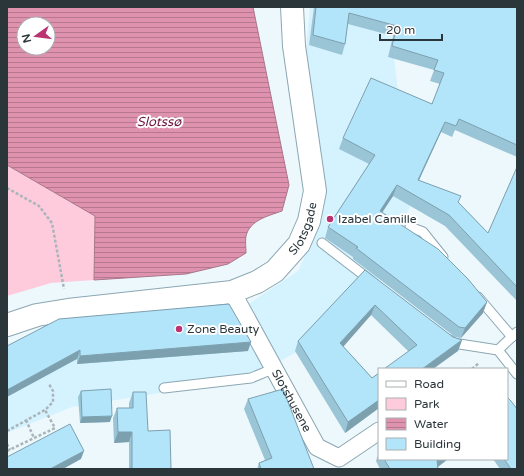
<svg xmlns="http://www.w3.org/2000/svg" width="524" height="476" viewBox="0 0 524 476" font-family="'Varela Round',sans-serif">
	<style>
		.built { fill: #d5f2ff }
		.park { fill: #fecbdc }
		.water { fill: url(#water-rules); stroke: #a9768b; fill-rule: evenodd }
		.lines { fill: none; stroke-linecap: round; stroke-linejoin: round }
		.lane-casing { stroke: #8ca7b2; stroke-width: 11 }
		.street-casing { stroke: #8ca7b2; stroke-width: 19 }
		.secondary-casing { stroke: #8ca7b2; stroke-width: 24 }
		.path { stroke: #aab5ba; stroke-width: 2.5; stroke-dasharray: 3 2; stroke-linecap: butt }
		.lane { stroke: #fff; stroke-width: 9 }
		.street { stroke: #fff; stroke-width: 17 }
		.secondary { stroke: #fff; stroke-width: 22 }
		.wall { fill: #9ac5d7 }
		.shaded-wall { fill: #7da0af }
		.building { fill: #b3e5fa; stroke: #7da0af }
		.poi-dot { fill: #bb3371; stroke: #fff; stroke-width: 1.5 }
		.labels { text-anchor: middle; stroke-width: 4; stroke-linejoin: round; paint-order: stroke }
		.poi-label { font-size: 12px; fill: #2b363b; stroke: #fff; text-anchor: start }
		.street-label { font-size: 12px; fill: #2b363b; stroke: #fff }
		.water-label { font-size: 13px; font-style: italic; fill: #701741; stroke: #fff }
	</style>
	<defs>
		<pattern id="water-rules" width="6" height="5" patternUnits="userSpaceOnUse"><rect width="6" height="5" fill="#df92ad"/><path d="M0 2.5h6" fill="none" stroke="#b5788e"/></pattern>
	</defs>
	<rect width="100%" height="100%" fill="#edf8fd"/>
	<path class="built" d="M310 7H514L391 34 412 202 363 315 248 379 72 407 7 433V351L222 317 250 303 298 271 315 235 324 188 305 59Z"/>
	<path class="park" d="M7 165 95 216 94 280 51 283 7 296Z"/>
	<path class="water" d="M7 7H253L289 185 282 211C268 216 250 220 246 236 245 241 246 248 246 253L228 264 186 274 94 280 95 216 7 165ZM24 24H48V48H24Z"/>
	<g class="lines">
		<g class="lane-casing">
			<g id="lane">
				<path d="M410 227 423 232 443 257"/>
				<path d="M322 243 370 280"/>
				<path d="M478 297 512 337"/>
				<path d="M450 340 453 343 498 350 517 374"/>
				<path d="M498 350 517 332"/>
				<path d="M164 388 251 378 275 368"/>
			</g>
		</g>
		<g class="street-casing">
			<g id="street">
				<path id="s1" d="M232 292 317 447 339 458 379 431"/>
			</g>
		</g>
		<g class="secondary-casing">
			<g id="secondary">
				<path id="s2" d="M7 325 37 315 68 310 232 292 257 282 275 271 299 244 309 221 315 191 294 46 292 7"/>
			</g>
		</g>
		<g class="path">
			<path d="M7 188 39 206 52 223 64 289"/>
			<path d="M472 369 479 363"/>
			<path d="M26 420 34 438"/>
			<path d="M7 431 45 410 53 402V391L49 384"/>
			<path d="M7 444 10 450"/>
			<path d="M7 451 55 428 45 410"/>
		</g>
		<use href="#lane" class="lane"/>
		<use href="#street" class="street"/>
		<use href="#secondary" class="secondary"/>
	</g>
	<g class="wall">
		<path d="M314 7H517V157L455 130 452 137 441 132 419 180 459 203 488 233 517 167V301L445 226 393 196 382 212 487 302 483 313 461 338 455 337 353 259V257L325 238 328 227 369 164 339 149 343 138 432 104 440 84 430 81 434 70 388 57 393 36 348 24 345 44 342 55 309 45Z"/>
		<path d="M365 270 453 337 462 340 458 351H408L371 315 343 346 372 378 379 373V408L345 433 295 351 298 341Z"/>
		<path d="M59 319 248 351 77 364V359Z"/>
		<path d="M81 391 110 422 80 423 78 397Z"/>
		<path d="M133 392 148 431 171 469H129V442L114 443 113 418 117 408H129V403Z"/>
		<path d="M248 399 314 469H257L259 463 265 460 244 409Z"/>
		<path d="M379 452V459H448L438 467V469H380L376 461Z"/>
		<path d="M493 459H507L517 469H500Z"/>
	</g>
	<g class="shaded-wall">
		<path d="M445 122 441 132 414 191 418 180Z"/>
		<path d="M397 185 393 196 376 222 380 211Z"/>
		<path d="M487 302 483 313 461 338 465 328Z"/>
		<path d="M375 305 371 315 337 354 340 343Z"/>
		<path d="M462 340 458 351 433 369H422Z"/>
		<path d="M251 342 248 351 77 364 80 356Z"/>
		<path d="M80 350 77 359 7 397V390Z"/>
		<path d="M379 400V408L345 433 348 422Z"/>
		<path d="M112 416 110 422 80 423 82 417Z"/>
		<path d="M118 432H132L129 442 114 443Z"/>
		<path d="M84 451 81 459 63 469H50Z"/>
		<path d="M438 459H448L435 469 437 460Z"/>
	</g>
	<g class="building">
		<path d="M316 7H517V145L459 119 456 126 445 122 418 180 461 196 458 202 488 233 517 167V287L449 215 397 185 380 211 438 249 468 279 487 302 465 328 459 327 356 248 358 247 328 227 375 155 343 138 371 78 432 104 444 73 434 70 438 60 392 46 397 26 349 13 345 44 313 35Z"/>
		<path d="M365 270 453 337 462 340 422 369H384L417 345 375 305 340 343 372 378 379 373V400L348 422 298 341Z"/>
		<path d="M229 304 251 342 80 356V350L7 390V346L59 319Z"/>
		<path d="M111 389 112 416 82 417 81 391Z"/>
		<path d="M283 389 314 469H261L259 463 272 458 248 399Z"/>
		<path d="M133 392H146L148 431 170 430 171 469H132V432H118L117 408H133Z"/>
		<path d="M507 397 511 401 517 409V469H510H511L504 459H507Z"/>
		<path d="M70 424 84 451 50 469H7V457Z"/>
		<path d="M384 459H438L437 460 438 469H390Z"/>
	</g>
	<g class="poi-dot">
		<circle cx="330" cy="219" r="4"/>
		<circle cx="179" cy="329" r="4"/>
	</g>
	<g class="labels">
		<g class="poi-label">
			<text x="338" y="223">Izabel Camille</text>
			<text x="187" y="333">Zone Beauty</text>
		</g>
		<g class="street-label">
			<text dy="4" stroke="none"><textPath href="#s2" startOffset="328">Slotsgade</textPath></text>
			<text dy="4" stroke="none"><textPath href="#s1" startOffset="124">Slotshusene</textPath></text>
		</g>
		<g class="water-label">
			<text x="159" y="126">Slotssø</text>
		</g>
	</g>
	<rect width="524" height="476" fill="none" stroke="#2b363b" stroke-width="16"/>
	<rect x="378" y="368" width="130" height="92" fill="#ffffff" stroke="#aaafb1"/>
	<rect x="386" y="381" width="20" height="6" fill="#ffffff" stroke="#aaafb1"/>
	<text x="414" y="388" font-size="12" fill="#2b363b">Road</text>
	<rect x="386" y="398" width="20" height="12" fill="#fecbdc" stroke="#aaafb1"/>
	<text x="414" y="408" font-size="12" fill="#2b363b">Park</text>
	<rect x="386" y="418" width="20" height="12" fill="url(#water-rules)" stroke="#aaafb1"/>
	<text x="414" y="428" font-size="12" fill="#2b363b">Water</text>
	<rect x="386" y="438" width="20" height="12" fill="#b3e5fa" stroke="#aaafb1"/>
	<text x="414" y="448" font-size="12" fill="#2b363b">Building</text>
	<g transform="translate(36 36) rotate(256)"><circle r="19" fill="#ffffff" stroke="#aaafb1"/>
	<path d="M0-3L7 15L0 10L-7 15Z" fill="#bb3371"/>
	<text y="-6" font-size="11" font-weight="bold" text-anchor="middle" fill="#2b363b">N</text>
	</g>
	<path d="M380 34v6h62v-6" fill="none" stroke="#2b363b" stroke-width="2"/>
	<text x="386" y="34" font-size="12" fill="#2b363b" stroke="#ffffff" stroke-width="3" paint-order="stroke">20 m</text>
</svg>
